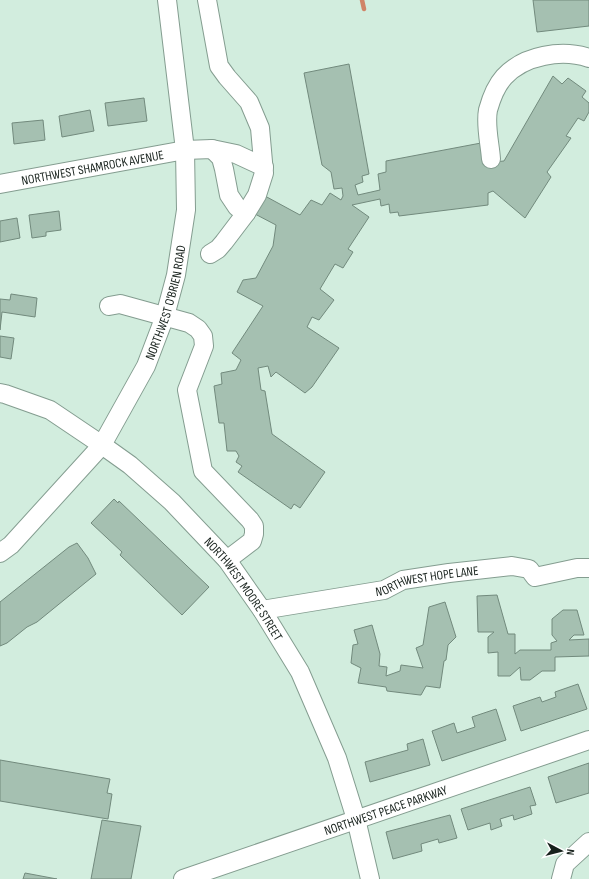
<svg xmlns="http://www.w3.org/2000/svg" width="589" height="879" viewBox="0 0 589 879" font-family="'Sofia Sans Condensed',sans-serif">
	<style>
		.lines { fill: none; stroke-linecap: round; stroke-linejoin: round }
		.stream { stroke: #d08467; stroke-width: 4.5 }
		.building { fill: #a5c0b1; stroke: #728a7d }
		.minor-casing { stroke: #849d90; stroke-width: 20 }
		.minor { stroke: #fff; stroke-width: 18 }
		.labels { text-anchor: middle; stroke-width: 3; stroke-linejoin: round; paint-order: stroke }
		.street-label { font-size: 13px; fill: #17211c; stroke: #fff }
	</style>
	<rect width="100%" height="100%" fill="#d2edde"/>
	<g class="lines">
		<path class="stream" d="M362 0 364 9"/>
	</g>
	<g class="building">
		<path d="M533 0H589V26L537 32Z"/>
		<path d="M349 64 369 174 362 176 363 182 355 185 358 195 380 190 378 174 386 172V161L481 143 483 163 504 161 553 76 562 84 568 78 586 91 582 97 589 103V112L584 121 578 118 566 136 571 138 547 172 551 177 525 218 493 191 488 193V205L399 216 398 212 390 213 389 204 381 206 380 199 352 205 369 217 348 249 353 252 343 268 335 264 320 289 334 300 319 320 312 317 307 327 339 348 312 387 305 393 276 372 271 377 268 366 258 368 261 390 265 391 272 434 325 472 300 508 294 504 291 509 238 472 242 466 236 462 239 456 236 451H227L224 423H219L214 386 222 384 221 373 236 370 241 360 232 353 263 306 237 292 243 280 256 278 273 246 276 225 255 214 265 196 300 215 311 200 322 205 330 193 341 200 343 196 342 188 334 189 331 172 322 165 304 73Z"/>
		<path d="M144 98 147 121 108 126 105 103Z"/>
		<path d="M90 110 94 131 62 137 59 116Z"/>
		<path d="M43 120 45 140 14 144 12 123Z"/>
		<path d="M59 211 61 230 46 232V236L32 238 29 215Z"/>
		<path d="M17 218 20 238 0 242V221Z"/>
		<path d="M11 294 37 298 35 317 2 312 0 330V299L10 300Z"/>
		<path d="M0 336 14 338 11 359 0 357Z"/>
		<path d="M114 499 118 503 119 501 209 587 182 615 120 555 122 552 91 523Z"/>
		<path d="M77 543 88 558 96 574 37 622 27 627 7 643 0 646V602L69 547Z"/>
		<path d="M497 595 508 634H515V654L520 650H551V643L557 641 552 635V619L563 610H577L584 635H574L569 640 589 639V656L555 657V671H542L530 680H521L520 667 510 676H498V652L488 653V637L494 632H478L477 596Z"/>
		<path d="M445 602 456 637 448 645 446 660 444 661 440 688 426 686 421 695H420L387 691 386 687 358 683 361 668 351 663 353 645 358 644 354 630 372 625 380 654 379 666 387 667 386 676 400 671 401 665 423 668 416 648 423 645 429 607Z"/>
		<path d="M578 684 587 709 521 731 513 706 540 697 542 702 556 697 555 692Z"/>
		<path d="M496 709 506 740 442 761 432 731 454 723 457 733 475 727 472 717Z"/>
		<path d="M423 739 430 765 370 782 365 762 408 750 407 744Z"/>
		<path d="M0 760 110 779 107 793 112 794 108 819 0 801Z"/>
		<path d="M589 763V793L556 803 548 777Z"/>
		<path d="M530 787 536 805 530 806 532 814 514 820 513 815 500 819 502 826 491 830 490 823 468 830 461 809Z"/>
		<path d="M450 815 457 838 439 843 438 839 421 844 422 851 393 859 386 832Z"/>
		<path d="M102 820 141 826 131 879H91Z"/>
		<path d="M25 873 57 879H23Z"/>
	</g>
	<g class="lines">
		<g class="minor-casing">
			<g id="minor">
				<path d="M207 0 219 66 227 77 249 102 260 128 264 173 257 195 246 213 224 242 218 249 210 254"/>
				<path d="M212 149 221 158 224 169 229 195 237 207 246 213"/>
				<path d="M491 159C490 144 485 125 488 110 491 99 496 86 504 77 524 55 562 49 589 58"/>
				<path id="s1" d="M0 184 185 150 212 149 236 154 264 167"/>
				<path d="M109 306 120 304 189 323 198 329 203 336 204 346 187 390 203 471 250 520 254 526V534L252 541 227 560"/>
				<path id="s2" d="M0 393 5 394 50 410 102 445 130 465 172 502 227 560 262 610 300 672 337 758 356 819 370 879"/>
				<path id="s3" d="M0 553 11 545 102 445 146 366 165 316 176 275 186 210 185 150 167 0"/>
				<path id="s4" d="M262 610 384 590 403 580 449 573 512 566 529 569 535 577 577 568H589"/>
				<path id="s5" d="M183 879 589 740"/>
				<path d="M561 879 565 864 589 842"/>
			</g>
		</g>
		<use href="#minor" class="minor"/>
	</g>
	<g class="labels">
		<g class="street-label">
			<text dy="5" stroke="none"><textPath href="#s1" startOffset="94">NORTHWEST SHAMROCK AVENUE</textPath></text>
			<text dy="5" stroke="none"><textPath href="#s3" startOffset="306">NORTHWEST O'BRIEN ROAD</textPath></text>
			<text dy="5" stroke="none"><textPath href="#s4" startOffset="168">NORTHWEST HOPE LANE</textPath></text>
			<text dy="5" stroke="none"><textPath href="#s2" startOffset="319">NORTHWEST MOORE STREET</textPath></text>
			<text dy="5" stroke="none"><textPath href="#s5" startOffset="214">NORTHWEST PEACE PARKWAY</textPath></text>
		</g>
	</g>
	<g transform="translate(561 851) rotate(97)" stroke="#ffffff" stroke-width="3" paint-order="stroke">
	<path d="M0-3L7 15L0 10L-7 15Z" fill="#17211c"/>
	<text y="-6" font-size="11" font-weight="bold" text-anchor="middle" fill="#17211c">N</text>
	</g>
</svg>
